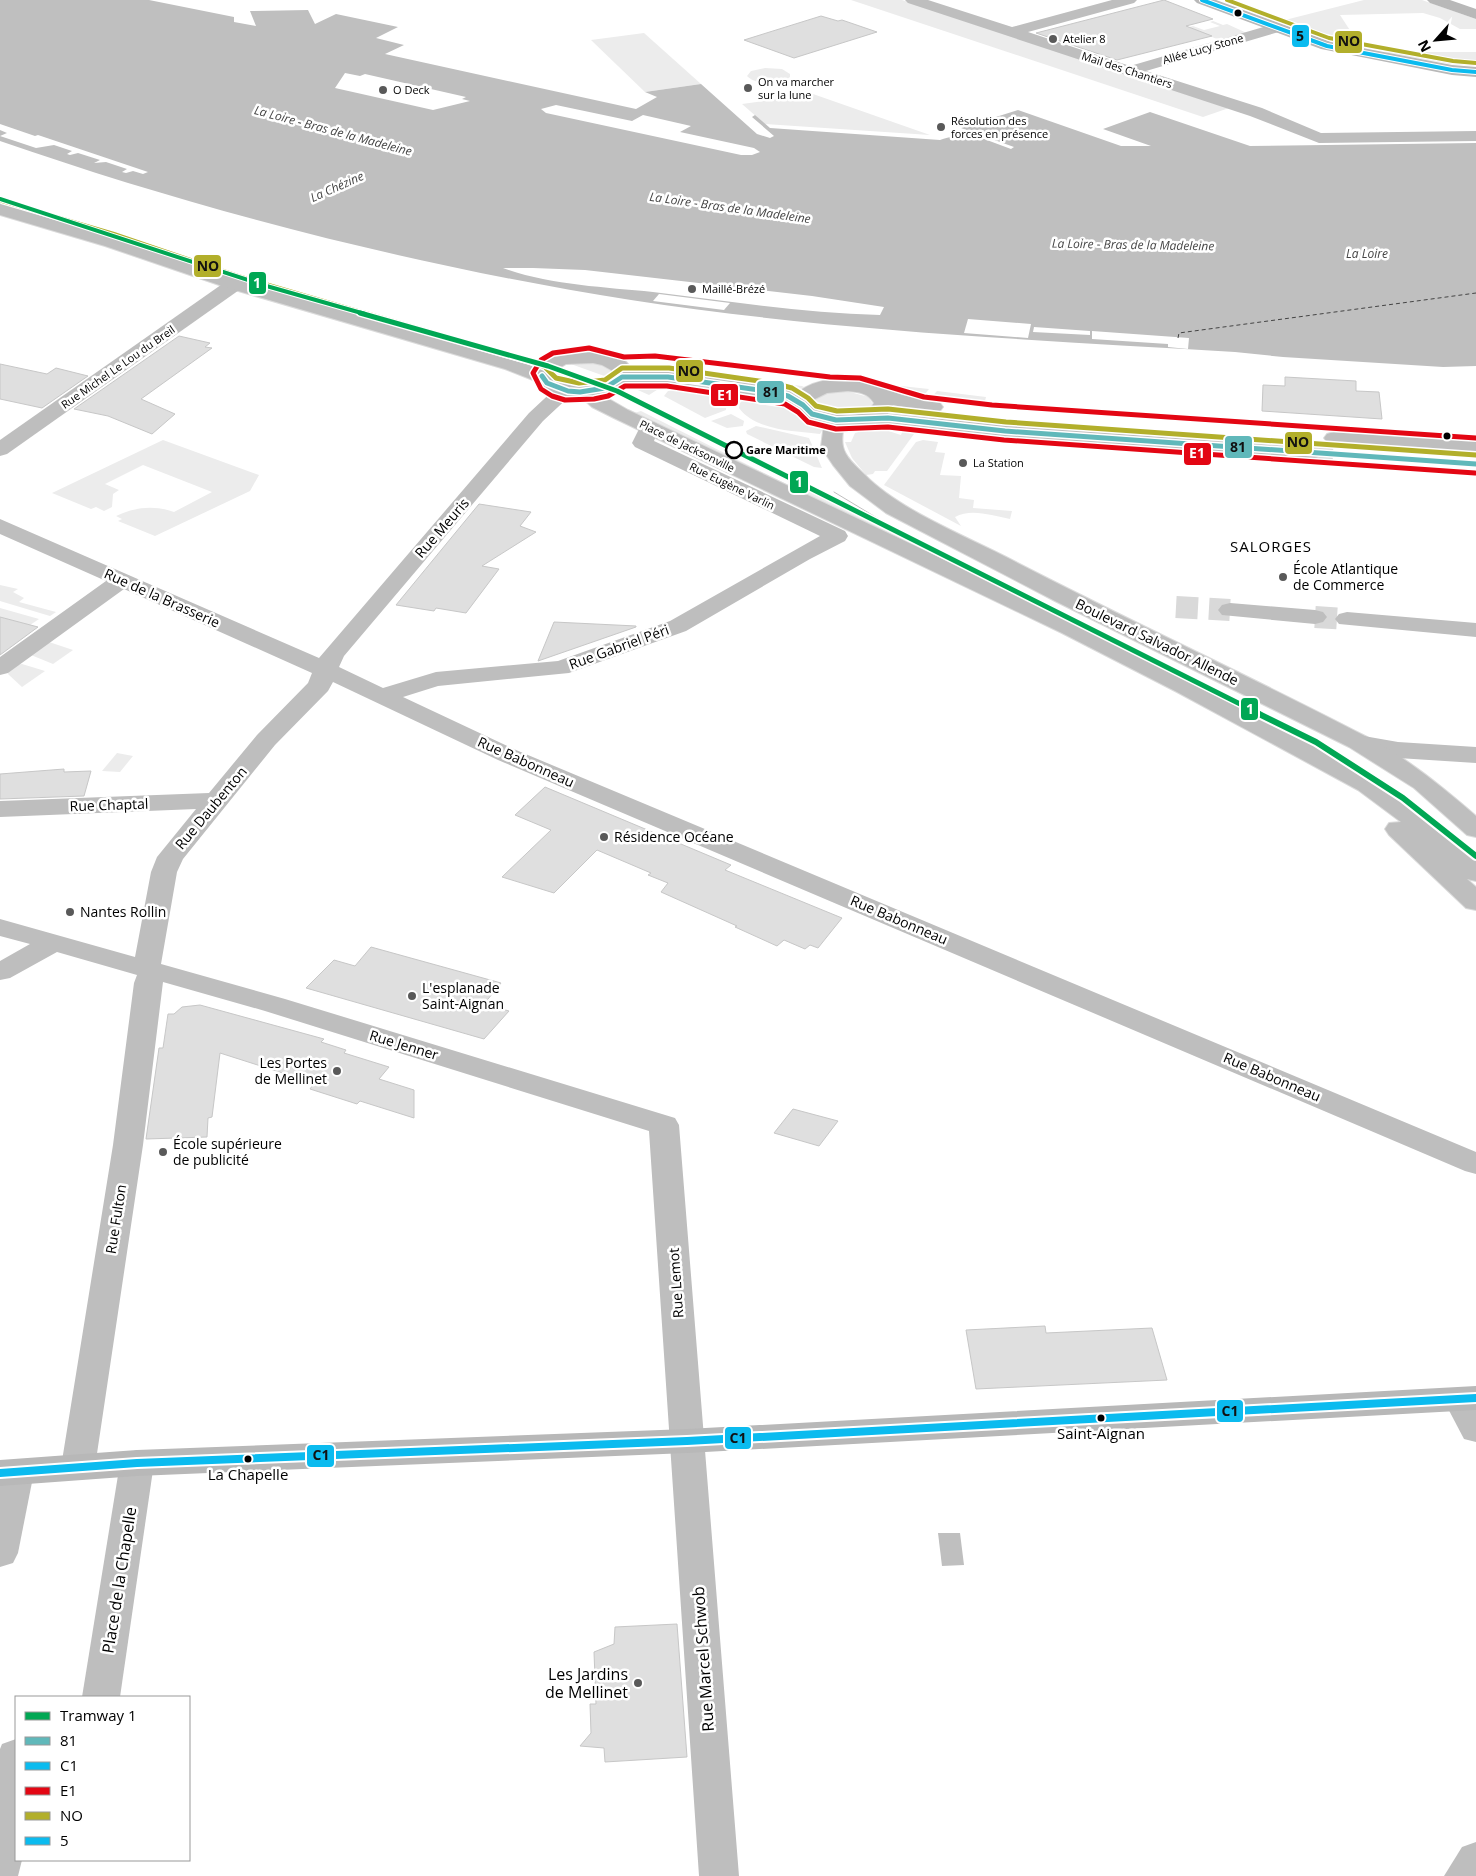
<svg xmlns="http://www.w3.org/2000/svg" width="1476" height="1876" viewBox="0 0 1476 1876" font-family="'Open Sans',sans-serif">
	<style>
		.green { fill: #ececec }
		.water { fill: #bfbfbf; fill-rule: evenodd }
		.pier { fill: #fff }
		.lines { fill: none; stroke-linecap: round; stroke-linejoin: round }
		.ferry { stroke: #444; stroke-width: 1; stroke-dasharray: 4 3; stroke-linecap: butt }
		.building { fill: #dfdfdf; stroke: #c7c7c7 }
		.street-tunnel { stroke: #d9d9d9; stroke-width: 22; stroke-dasharray: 22 11; stroke-linecap: butt }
		.primary-tunnel { stroke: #d9d9d9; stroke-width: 22; stroke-dasharray: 22 11; stroke-linecap: butt }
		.primary-casing { stroke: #dbdbdb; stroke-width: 2 }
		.street { fill: #bebebe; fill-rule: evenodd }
		.secondary { fill: #b8b8b8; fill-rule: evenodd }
		.primary { fill: #bebebe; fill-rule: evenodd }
		.tram { stroke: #bebebe; stroke-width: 1 }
		.bus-1-casing { stroke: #fff; stroke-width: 8 }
		.bus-2-casing { stroke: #fff; stroke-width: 12 }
		.bus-3-casing { stroke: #fff; stroke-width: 8 }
		.bus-4-far1-casing { stroke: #fff; stroke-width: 6 }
		.bus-4-casing { stroke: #fff; stroke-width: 8 }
		.bus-5-casing { stroke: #fff; stroke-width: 6 }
		.bus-1 { stroke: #60b8ba; stroke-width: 5 }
		.bus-2 { stroke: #0bbbef; stroke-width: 8 }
		.bus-3 { stroke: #e30613; stroke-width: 5 }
		.bus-4-far1 { stroke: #b2af2b; stroke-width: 4 }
		.bus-4 { stroke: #b2af2b; stroke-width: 5 }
		.bus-5 { stroke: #0bbbef; stroke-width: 4 }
		.tram-1-far2-casing { stroke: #fff; stroke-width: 6 }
		.tram-1-far1-casing { stroke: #fff; stroke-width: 8 }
		.tram-1-casing { stroke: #fff; stroke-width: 10 }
		.tram-1-far2 { stroke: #00a754; stroke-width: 4 }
		.tram-1-far1 { stroke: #00a754; stroke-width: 5 }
		.tram-1 { stroke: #00a754; stroke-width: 6 }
		.bus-dot { fill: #000; stroke: #fff; stroke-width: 2 }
		.poi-dot { fill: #595959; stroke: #fff; stroke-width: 2 }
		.stop-dot { fill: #fff; stroke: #000; stroke-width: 2.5 }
		.labels { text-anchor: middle; stroke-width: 5; stroke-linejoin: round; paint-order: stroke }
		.far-poi-label { font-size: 11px; fill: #000; stroke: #fff; text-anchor: start }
		.far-street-label { font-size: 11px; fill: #000; stroke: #fff }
		.far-stop-label { font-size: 11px; font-weight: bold; fill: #000; stroke: #fff; text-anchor: start }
		.far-water-label { font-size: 12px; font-style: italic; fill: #444; stroke: #fff }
		.street-label { font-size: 14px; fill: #000; stroke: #fff }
		.poi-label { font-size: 14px; fill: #000; stroke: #fff; text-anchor: start }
		.neighbourhood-label { font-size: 15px; letter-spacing: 1px; fill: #000; stroke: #fff }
		.near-bus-label { font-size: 15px; fill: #000; stroke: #fff }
		.near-street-label { font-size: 16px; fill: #000; stroke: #fff }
		.near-poi-label { font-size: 16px; fill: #000; stroke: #fff; text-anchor: end }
		.line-badge { stroke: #fff; stroke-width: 2 }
		.badge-label { font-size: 14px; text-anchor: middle; font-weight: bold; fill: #fff }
		.pale-badge-label { font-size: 14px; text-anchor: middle; font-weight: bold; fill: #111 }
	</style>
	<rect width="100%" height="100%" fill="#fff"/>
	<g class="green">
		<path d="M851 0H902L1229 108 1203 117Z"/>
		<path d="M1364 0H1422L1476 19V29H1460L1440 18 1423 13 1340 15 1355 38 1351 39 1322 33 1285 20Z"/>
		<path d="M1213 21 1223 25 1227 24 1249 34 1219 40 1189 27 1193 26 1204 30 1220 26 1210 22Z"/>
		<path d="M644 33 701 84 645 92 591 40Z"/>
		<path d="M1383 52H1476V66L1450 64Z"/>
		<path d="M765 68 782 69 790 74V77C779 85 757 86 747 76L751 71Z"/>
		<path d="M813 94 930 135 765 124 742 104Z"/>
		<path d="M662 355 752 366 782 368 837 377 833 378 660 359Z"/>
		<path d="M586 361 602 364 611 371 610 378 568 363Z"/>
		<path d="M661 369 802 386 804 387 795 392 660 372Z"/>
		<path d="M555 370 596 385C582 388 563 388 553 377Z"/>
		<path d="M653 382 660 388 649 395 631 387Z"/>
		<path d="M901 386 929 389 921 399 893 390 894 387Z"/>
		<path d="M678 389 725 396 727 399 726 410 705 418 664 396 668 391Z"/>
		<path d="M846 391 869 397 873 405C865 418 837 418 824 413 821 412 817 408 815 406L816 398 828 392Z"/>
		<path d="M937 391 986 397 984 405 931 398Z"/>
		<path d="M766 398C790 398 787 409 803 418 809 423 818 423 825 426L820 434C795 431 756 431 739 408L740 403 743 400H761Z"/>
		<path d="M641 411 794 488 631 414Z"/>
		<path d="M923 411 1032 422 1038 426 1031 428 919 417Z"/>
		<path d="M731 414 744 421 743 426 727 428 711 421Z"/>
		<path d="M756 426 809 438 822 468 814 467 747 434 746 431Z"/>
		<path d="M872 428H879L901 435 903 430 914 434 887 471H875L873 474 866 475 852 458 845 442H851L855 433Z"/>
		<path d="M163 440 259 475 250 491 155 536 118 521 122 519 116 516C135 507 154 505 174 512L212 492 143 465 105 484 119 490 113 494 112 507 104 511 96 507 91 509 52 493Z"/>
		<path d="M923 440 938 442 935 452 945 453 940 475 961 476 959 498 974 500 973 508 1012 511 1010 519C992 516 972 508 955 517L961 526 884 485 916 442Z"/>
		<path d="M811 491 1059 614 1053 617 800 495Z"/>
		<path d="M0 585 18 589 13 592 24 598 19 602 56 612 50 616 0 601Z"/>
		<path d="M0 608 39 619 30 625 0 617Z"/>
		<path d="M49 642 73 650 53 664 31 655Z"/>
		<path d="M22 664 45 671 22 687 8 674 9 671 16 665Z"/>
		<path d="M117 753 133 756 120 772 102 771Z"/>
	</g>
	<g class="water">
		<path d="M0 0H149L234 17V22L256 26 250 11 308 10 315 24 336 14 398 27 376 38 404 45 385 54 636 109 657 97 645 92 701 84 757 134 770 138 774 136 752 117 755 115 770 128 940 140C950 136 959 137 968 133L1011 149 1014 147 961 128 1018 110 1121 146H1151L1103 129 1150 112 1250 146 1476 143V366L1443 367 1283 357 1235 352C1034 340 831 331 631 300 416 266 205 212 0 141ZM533 268 585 270 812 296 884 307 880 315C804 313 728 301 653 292 604 287 549 285 503 268Z"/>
		<path d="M938 1533H960L964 1565 942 1566Z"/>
	</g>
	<g class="pier">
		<path d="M345 73 360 76 365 74 466 97 462 99 470 101 433 110 335 88Z"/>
		<path d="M556 105 632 121 643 115 691 126 680 132 754 148 760 152 752 155H741L546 113 541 109Z"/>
		<path d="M0 124 35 136 38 135 148 172 143 174 133 171 126 173 122 172 127 169 106 162 94 163 100 160 78 153 70 155 67 154 72 151 54 145 36 148 0 136 7 133 0 130Z"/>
		<path d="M659 294 730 303 724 310 653 301Z"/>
		<path d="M968 319 1031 324 1028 338 964 333Z"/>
		<path d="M1034 327 1090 331V335L1033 332Z"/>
		<path d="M1092 331 1189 338 1188 349 1168 347V344L1092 339Z"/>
	</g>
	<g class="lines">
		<path class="ferry" d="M1178 338 1179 333 1476 293"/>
	</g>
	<g class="building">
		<path d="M1164 0 1213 19 1186 26 1212 36 1117 60 1036 33Z"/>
		<path d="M821 16 838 21 842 20 877 32 794 58 744 40Z"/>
		<path d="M179 336 210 343 205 347 212 348 141 399 175 414 152 434 108 416 74 409Z"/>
		<path d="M0 364 47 374 56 368 88 376 42 408 0 399Z"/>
		<path d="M1285 377 1356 381V391L1379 392 1382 419 1262 411 1263 385 1285 386Z"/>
		<path d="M479 504 531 512 520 526 536 532 482 566 499 569 466 613 436 608 434 611 396 605Z"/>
		<path d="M0 617 38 627 0 655Z"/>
		<path d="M554 622 636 626V627L538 661Z"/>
		<path d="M64 769V772L91 771 84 796 0 799V774Z"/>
		<path d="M545 787 731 865 725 870 842 918 818 948 810 945 805 949 784 940 777 946 735 927 737 926 661 892 668 883 648 875 651 873 597 850 554 893 502 877 551 830 515 815Z"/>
		<path d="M371 947 501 983 484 1004 509 1011 484 1039 306 988 334 960 355 966Z"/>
		<path d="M200 1005 324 1039 321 1042 346 1050 344 1053 389 1067 379 1079 414 1090V1118L360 1101 357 1104 310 1089 314 1083 220 1053 212 1117 208 1118 207 1137 146 1139 159 1048H163L168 1014H174L182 1007Z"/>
		<path d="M793 1109 838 1121 819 1146 774 1133Z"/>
		<path d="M1045 1326 1046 1333 1152 1328 1167 1380 976 1389 966 1330Z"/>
		<path d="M677 1624 687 1757 605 1762 604 1748 580 1746 591 1733 590 1704H596L594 1652 614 1644 615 1627Z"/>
	</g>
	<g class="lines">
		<g class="street-tunnel">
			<path d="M1176 607 1230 610"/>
			<path d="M1315 617 1347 619"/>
		</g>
		<path class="primary-tunnel" d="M1311 453 1335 454"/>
		<g class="primary-casing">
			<g id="primary">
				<path d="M0 204 117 238 242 280 536 367C553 348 623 342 632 371H668L772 386 797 393C817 376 853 376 876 384 885 388 893 392 902 395 914 398 927 399 940 403L943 407 940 411 933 413 893 405 888 414 1005 425 1318 449 1322 453 1318 457 1311 459 1005 437 868 424 844 427C838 451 848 459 865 475 898 509 963 535 1006 557 1125 619 1246 674 1365 736 1406 757 1441 786 1476 816V837L1467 835 1414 788 1349 747 1055 601 886 513 850 486 833 465 821 447 824 424 806 419 787 404 772 398C726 391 677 379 630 383 627 383 610 393 602 395L628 410 1078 623 1195 682 1376 780 1414 807 1476 859V881L1467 879 1476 887V910L1466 908 1389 835 1385 829 1389 823 1401 822 1358 790 1177 692 1062 633 614 418 592 407 582 398 553 393 543 390 533 380 505 369 228 288 105 246 0 215ZM593 363 602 365 611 370 612 375C597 389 569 389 553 378V372L566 364ZM848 391C859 392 868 393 874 403 864 422 826 416 813 404L815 399 827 393Z"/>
				<path d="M1334 432 1476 441V453L1327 442 1324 438 1327 434Z"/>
			</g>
		</g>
		<g class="street">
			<path d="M905 0H928L1012 27 1112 0H1137L1134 3 1028 32 1130 66 1277 23 1282 25 1285 28 1282 31 1146 71 1262 108 1321 133 1476 131V141L1319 143 1250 116 908 3Z"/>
			<path d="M235 278 242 280 244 284 242 288 7 454 0 456V440L228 280Z"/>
			<path d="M565 384 572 386 575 390 572 394 543 421 344 656 339 667 383 688 436 672 558 661 670 621 820 536 635 447 632 443 642 423 649 421 656 423 659 427 654 441 845 531 848 536 845 541 810 559 686 631 569 673 438 686 403 697 516 750 1476 1152V1174L1465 1171 498 760 333 682 328 691 275 745 183 859 177 872 161 964 285 999 675 1118 679 1125 739 1876H699L649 1131 265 1011 163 982 143 1145 95 1467 90 1476 78 1480 66 1476 61 1467 113 1145 134 983 137 975 57 952 10 978 0 980V961L30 944 0 936V919L135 957 151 872 157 857 196 809 0 817V801L209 793 257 735 308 683 312 673 124 589 8 673 0 675V657L106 581 0 534V519L319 658 529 413 558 386Z"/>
			<path d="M1230 603 1315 610 1323 612 1327 617 1323 622 1315 624 1222 615 1218 610 1222 605Z"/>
			<path d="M1347 612 1476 623V637L1339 624 1335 619 1339 614Z"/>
			<path d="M1358 735 1398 742 1476 747V763L1398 758 1349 747 1346 742 1349 737Z"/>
			<path d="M1460 1387 1472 1390 1476 1398V1442L1464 1439 1443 1399 1448 1390Z"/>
			<path d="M137 1450 149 1454 154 1463 120 1697H82L120 1463 125 1454Z"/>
			<path d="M17 1459 29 1463 34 1472 18 1553 13 1563 0 1567V1471L5 1463Z"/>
			<path d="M16 1739V1860H22L18 1876H0V1749L2 1744Z"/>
			<path d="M1476 1842V1876H1444L1462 1847Z"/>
		</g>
		<g class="secondary">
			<path d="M1194 0H1216L1331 42 1452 65 1476 67V77L1452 75 1321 49 1197 3Z"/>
			<path d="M1427 0H1450L1476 9V19L1430 3Z"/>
			<path d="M1476 1386V1410L687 1453 137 1476 0 1486V1460L137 1450 687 1429Z"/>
		</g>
		<use href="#primary" class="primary"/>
		<path class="tram" d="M834 492 897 530"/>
		<g class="bus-1-casing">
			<path id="bus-1" d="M542 376 547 383 568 391 580 392 605 388 622 377H668L772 392 788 396 803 405 812 414 836 420 888 418 1005 431 1476 464"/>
		</g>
		<g class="bus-2-casing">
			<path id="bus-2" d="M0 1473 137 1463 687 1441 1476 1398"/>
		</g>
		<g class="bus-3-casing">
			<path id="bus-3" d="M1475 473 1004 440 888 427 836 429 808 422 798 412 785 404 667 386H625L608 396 594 399 565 400 552 396 541 389 533 373 541 360 553 353 589 348 624 357 655 356 830 377 860 378 924 397 992 405 1476 438"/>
		</g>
		<g class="bus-4-far1-casing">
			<g id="bus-4-far1">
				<path d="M1227 0 1329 38 1453 61 1476 63"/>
				<path d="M2 201 114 234 238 276 368 314"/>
			</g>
		</g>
		<g class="bus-4-casing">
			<path id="bus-4" d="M364 313 530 361 545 367 556 378 579 383 605 380 622 368H669L773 383 792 388 808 398 816 406 837 411 888 409 1006 422 1476 455"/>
		</g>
		<g class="bus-5-casing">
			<path id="bus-5" d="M1202 0 1327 46 1452 70 1476 72"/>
		</g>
		<use href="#bus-1" class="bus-1"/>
		<use href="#bus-2" class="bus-2"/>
		<use href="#bus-3" class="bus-3"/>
		<use href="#bus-4-far1" class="bus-4-far1"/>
		<use href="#bus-4" class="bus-4"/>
		<use href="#bus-5" class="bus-5"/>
		<g class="tram-1-far2-casing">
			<path id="tram-1-far2" d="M0 199 263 285 365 314"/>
		</g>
		<g class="tram-1-far1-casing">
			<path id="tram-1-far1" d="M360 313 548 366 617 391 1260 714"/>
		</g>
		<g class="tram-1-casing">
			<path id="tram-1" d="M1257 713 1316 742 1403 798 1476 856"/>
		</g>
		<use href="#tram-1-far2" class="tram-1-far2"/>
		<use href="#tram-1-far1" class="tram-1-far1"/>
		<use href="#tram-1" class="tram-1"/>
	</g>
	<g class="bus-dot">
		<circle cx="1238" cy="13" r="4.5"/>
		<circle cx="1447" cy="436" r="4.5"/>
		<circle cx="1101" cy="1418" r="4.5"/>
		<circle cx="248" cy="1459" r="4.5"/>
	</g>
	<g class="poi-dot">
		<circle cx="1053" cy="39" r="5"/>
		<circle cx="748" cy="88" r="5"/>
		<circle cx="383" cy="90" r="5"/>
		<circle cx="941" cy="127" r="5"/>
		<circle cx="692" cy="289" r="5"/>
		<circle cx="963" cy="463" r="5"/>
		<circle cx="1283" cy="577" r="5"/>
		<circle cx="604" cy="837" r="5"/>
		<circle cx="70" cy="912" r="5"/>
		<circle cx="412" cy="996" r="5"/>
		<circle cx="337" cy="1071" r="5"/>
		<circle cx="163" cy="1152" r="5"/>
		<circle cx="638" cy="1683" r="5"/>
	</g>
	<circle class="stop-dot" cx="734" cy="450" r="8"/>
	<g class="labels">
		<g class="far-poi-label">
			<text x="1063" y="43">Atelier 8</text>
			<text x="758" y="86">On va marcher<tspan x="758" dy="13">sur la lune</tspan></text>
			<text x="393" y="94">O Deck</text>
			<text x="951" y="125">Résolution des<tspan x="951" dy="13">forces en présence</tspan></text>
			<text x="702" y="293">Maillé-Brézé</text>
			<text x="973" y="467">La Station</text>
		</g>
		<g class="far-street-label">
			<text transform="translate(1203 49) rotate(-16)" y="4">Allée Lucy Stone</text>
			<text transform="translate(1127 70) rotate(18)" y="4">Mail des Chantiers</text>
			<text transform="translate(118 367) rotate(-35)" y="4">Rue Michel Le Lou du Breil</text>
			<text transform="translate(687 446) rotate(26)" y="4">Place de Jacksonville</text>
			<text transform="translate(732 486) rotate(26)" y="4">Rue Eugène Varlin</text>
		</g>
		<g class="far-stop-label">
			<text x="746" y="454">Gare Maritime</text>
		</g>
		<g class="far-water-label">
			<text transform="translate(333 131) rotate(15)" y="4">La Loire - Bras de la Madeleine</text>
			<text transform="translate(337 187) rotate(-24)" y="4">La Chézine</text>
			<text transform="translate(730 208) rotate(8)" y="4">La Loire - Bras de la Madeleine</text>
			<text transform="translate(1133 245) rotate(1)" y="4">La Loire - Bras de la Madeleine</text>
			<text x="1367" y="258">La Loire</text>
		</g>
		<g class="street-label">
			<text transform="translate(442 528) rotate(-49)" y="5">Rue Meuris</text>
			<text transform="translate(162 598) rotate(24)" y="5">Rue de la Brasserie</text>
			<text transform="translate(1157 642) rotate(26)" y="5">Boulevard Salvador Allende</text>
			<text transform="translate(619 647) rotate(-20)" y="5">Rue Gabriel Péri</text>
			<text transform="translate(526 762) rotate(24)" y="5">Rue Babonneau</text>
			<text transform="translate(109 805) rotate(-2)" y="5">Rue Chaptal</text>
			<text transform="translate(211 808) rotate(-50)" y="5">Rue Daubenton</text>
			<text transform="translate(899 920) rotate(23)" y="5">Rue Babonneau</text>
			<text transform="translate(404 1045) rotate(17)" y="5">Rue Jenner</text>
			<text transform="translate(1272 1077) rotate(23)" y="5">Rue Babonneau</text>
			<text transform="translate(116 1219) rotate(-81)" y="5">Rue Fulton</text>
			<text transform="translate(676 1283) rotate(-94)" y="5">Rue Lemot</text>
		</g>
		<g class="poi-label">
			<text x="1293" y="574">École Atlantique<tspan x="1293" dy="16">de Commerce</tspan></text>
			<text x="614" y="842">Résidence Océane</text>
			<text x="80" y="917">Nantes Rollin</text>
			<text x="422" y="993">L'esplanade<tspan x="422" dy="16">Saint-Aignan</tspan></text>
			<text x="327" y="1068" text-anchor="end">Les Portes<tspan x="327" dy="16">de Mellinet</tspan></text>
			<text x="173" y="1149">École supérieure<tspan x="173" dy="16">de publicité</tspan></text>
		</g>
		<g class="neighbourhood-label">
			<text x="1271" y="552">SALORGES</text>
		</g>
		<g class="near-bus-label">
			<text x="1101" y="1439">Saint-Aignan</text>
			<text x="248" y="1480">La Chapelle</text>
		</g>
		<g class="near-street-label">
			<text transform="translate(119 1580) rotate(-81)" y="6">Place de la Chapelle</text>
			<text transform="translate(703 1659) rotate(-94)" y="6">Rue Marcel Schwob</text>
		</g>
		<g class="near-poi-label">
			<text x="628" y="1680">Les Jardins<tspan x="628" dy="18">de Mellinet</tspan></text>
		</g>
	</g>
	<g class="line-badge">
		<rect x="1291" y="24" width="19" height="24" rx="5" fill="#0bbbef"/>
		<rect x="1334" y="30" width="29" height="24" rx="5" fill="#b2af2b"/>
		<rect x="193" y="254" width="29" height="24" rx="5" fill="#b2af2b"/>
		<rect x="248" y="271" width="19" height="24" rx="5" fill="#00a754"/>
		<rect x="675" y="359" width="29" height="24" rx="5" fill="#b2af2b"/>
		<rect x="756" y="380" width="29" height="24" rx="5" fill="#60b8ba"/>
		<rect x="710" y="383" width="29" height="24" rx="5" fill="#e30613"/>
		<rect x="1284" y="431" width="29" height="24" rx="5" fill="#b2af2b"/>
		<rect x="1224" y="435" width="29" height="24" rx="5" fill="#60b8ba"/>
		<rect x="1183" y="442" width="29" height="24" rx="5" fill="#e30613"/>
		<rect x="789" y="470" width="20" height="24" rx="5" fill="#00a754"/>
		<rect x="1240" y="697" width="19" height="24" rx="5" fill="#00a754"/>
		<rect x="1216" y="1399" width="28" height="24" rx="5" fill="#0bbbef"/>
		<rect x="724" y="1426" width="28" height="24" rx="5" fill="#0bbbef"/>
		<rect x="306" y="1444" width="29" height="24" rx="5" fill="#0bbbef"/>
	</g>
	<g class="badge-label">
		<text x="257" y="288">1</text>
		<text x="725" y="400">E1</text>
		<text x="1197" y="458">E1</text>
		<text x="799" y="487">1</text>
		<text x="1250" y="714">1</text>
	</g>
	<g class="pale-badge-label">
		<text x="1300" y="41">5</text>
		<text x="1349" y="46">NO</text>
		<text x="208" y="271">NO</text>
		<text x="689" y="376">NO</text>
		<text x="771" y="397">81</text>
		<text x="1298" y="447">NO</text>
		<text x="1238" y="452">81</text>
		<text x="1230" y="1416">C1</text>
		<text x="738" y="1443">C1</text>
		<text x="321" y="1460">C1</text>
	</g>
	<rect x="15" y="1696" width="175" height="165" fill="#ffffff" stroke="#999999"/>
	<rect x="25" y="1712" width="25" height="8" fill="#00a754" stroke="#999999"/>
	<text x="60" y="1721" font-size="15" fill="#000000">Tramway 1</text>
	<rect x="25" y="1737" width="25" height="8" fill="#60b8ba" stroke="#999999"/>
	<text x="60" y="1746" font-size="15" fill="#000000">81</text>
	<rect x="25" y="1762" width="25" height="8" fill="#0bbbef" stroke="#999999"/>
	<text x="60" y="1771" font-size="15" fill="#000000">C1</text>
	<rect x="25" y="1787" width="25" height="8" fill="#e30613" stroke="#999999"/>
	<text x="60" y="1796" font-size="15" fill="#000000">E1</text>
	<rect x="25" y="1812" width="25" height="8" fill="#b2af2b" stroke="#999999"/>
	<text x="60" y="1821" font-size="15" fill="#000000">NO</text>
	<rect x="25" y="1837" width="25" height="8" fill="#0bbbef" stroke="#999999"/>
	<text x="60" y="1846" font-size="15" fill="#000000">5</text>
	<g transform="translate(1436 40) rotate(243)" stroke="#ffffff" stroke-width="4" paint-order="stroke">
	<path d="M0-4L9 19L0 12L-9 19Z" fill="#000000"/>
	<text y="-8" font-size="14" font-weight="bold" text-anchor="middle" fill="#000000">N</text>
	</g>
</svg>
